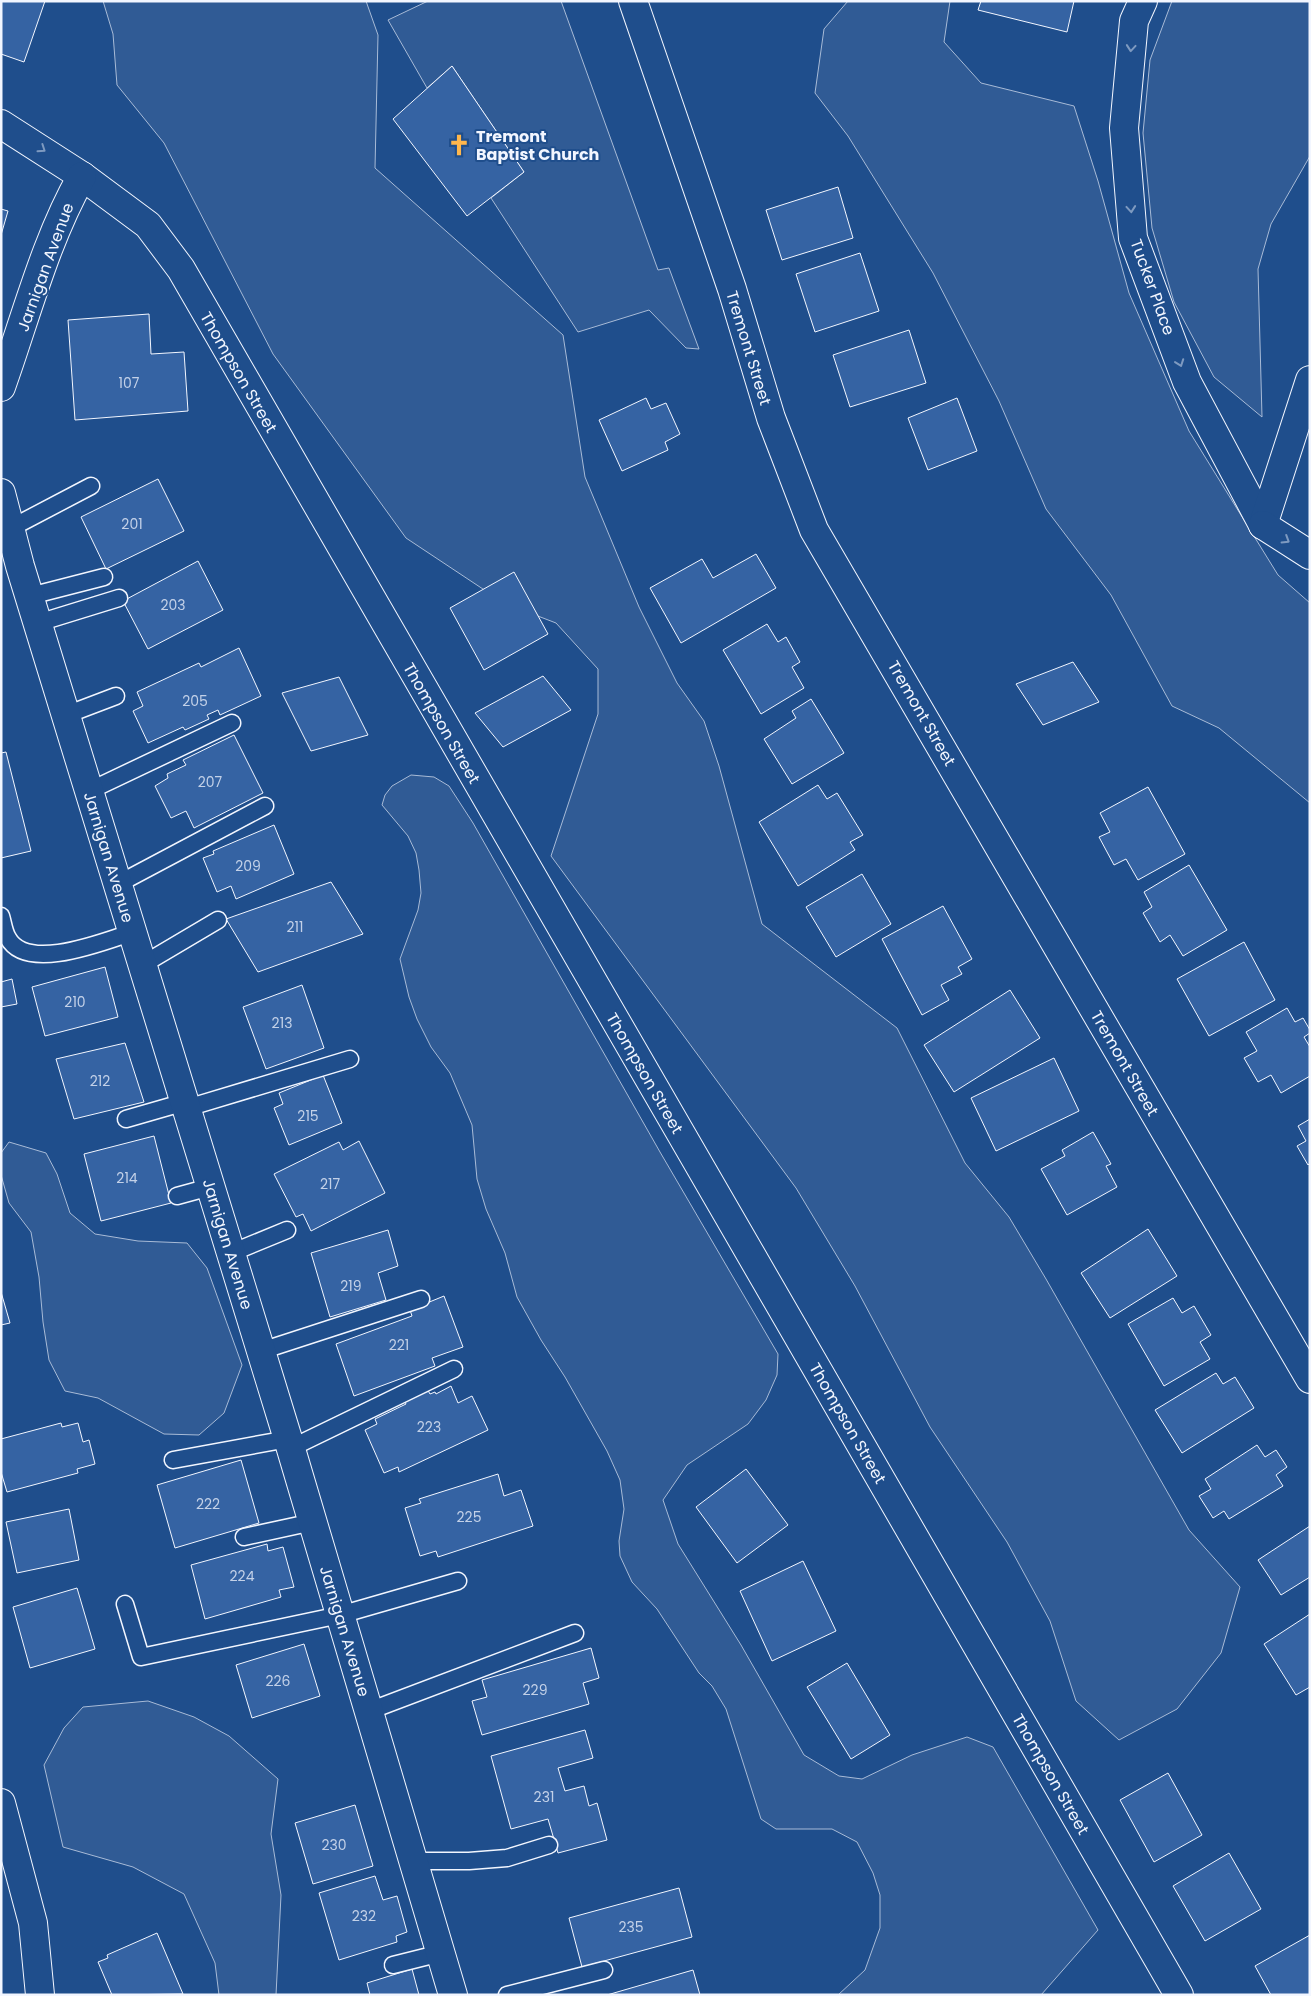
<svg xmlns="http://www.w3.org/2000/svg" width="1311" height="1996" viewBox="0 0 1311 1996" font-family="Poppins,sans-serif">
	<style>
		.built { fill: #305b95; stroke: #a8bbd7 }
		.building { fill: #3563a3; stroke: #f2f6ff }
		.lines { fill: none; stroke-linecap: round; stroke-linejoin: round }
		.service-casing { stroke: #f2f6ff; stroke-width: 19 }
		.minor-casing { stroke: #f2f6ff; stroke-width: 30 }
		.service { stroke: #1f4e8c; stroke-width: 16 }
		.minor { stroke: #1f4e8c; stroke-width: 28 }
		.oneway { stroke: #7e9ac0 }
		.labels { text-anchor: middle; stroke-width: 4; stroke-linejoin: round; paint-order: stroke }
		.number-label { font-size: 14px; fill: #c3d1e8 }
		.poi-label { font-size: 16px; font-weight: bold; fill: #f2f6ff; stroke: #1f4e8c; text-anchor: start }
		.street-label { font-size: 16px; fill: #f2f6ff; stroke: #1f4e8c }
	</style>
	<rect width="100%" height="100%" fill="#1f4e8c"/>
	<g class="built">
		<path d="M103 1H366L378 35 375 168 563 335 585 477 639 607 677 683 704 721 719 766 762 924 897 1028 965 1163 1009 1217 1046 1279 1189 1530 1240 1587 1221 1653 1177 1709 1119 1740 1076 1701 1050 1621 1007 1542 930 1427 855 1286 796 1188 551 856 598 714V669L556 623 504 603 406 538 273 354 164 143 117 85 113 34Z"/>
		<path d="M428 1H561L658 270 669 268 699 349 686 348 649 310 578 332 491 198 524 172 452 66 427 88 388 20Z"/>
		<path d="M848 1H950L944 42 981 83 1074 106 1098 181 1129 293 1189 431 1278 575 1310 603V803L1219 728 1172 706 1111 595 1046 509 999 401 933 273 848 136 815 93 824 29Z"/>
		<path d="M1172 1H1310V156L1271 224 1258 269 1262 417 1214 377 1174 302 1152 228 1143 133 1150 60Z"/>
		<path d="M411 775 434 777 449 786 473 823 660 1152 778 1354 777 1375 766 1400 748 1424 687 1465 663 1500 678 1544 741 1645 804 1755 839 1776 862 1779 912 1755 967 1737 993 1747 1098 1930 1041 1995H838L865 1970 880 1928V1895L873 1873 857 1842 832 1829H776L761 1819 726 1709 712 1686 699 1673 657 1609 632 1582 620 1556 619 1541 624 1509 620 1480 607 1451 565 1377 541 1340 517 1297 505 1253 486 1209 477 1179 472 1125 450 1073 431 1047 417 1019 409 997 400 959 418 910 421 893 419 870 416 853 408 836 382 805 385 795 392 786Z"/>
		<path d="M9 1142 46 1153 57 1174 70 1213 95 1234 138 1241 187 1243 207 1268 242 1365 224 1413 199 1435 164 1434 98 1398 65 1391 49 1360 43 1322 39 1277 31 1232 9 1203 1 1175V1153Z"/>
		<path d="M148 1701 194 1717 229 1736 278 1779 271 1834 281 1895 276 1995H219L215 1963 184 1894 133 1867 63 1847 44 1765 64 1728 83 1707Z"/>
	</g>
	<g class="building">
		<path d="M1 1H45L24 62 1 54Z"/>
		<path d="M981 1H1074L1067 32 978 10Z"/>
		<path d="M452 66 524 172 467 216 393 119Z"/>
		<path d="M838 187 853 238 782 260 766 210Z"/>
		<path d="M1 209 8 211 1 235Z"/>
		<path d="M860 253 879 311 815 332 796 274Z"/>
		<path d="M149 314 151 354 184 352 188 411 75 420 68 320Z"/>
		<path d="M909 330 926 383 850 407 833 355Z"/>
		<path d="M646 398 651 409 666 403 680 434 665 442 668 450 622 471 599 420Z"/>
		<path d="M957 398 977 451 928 470 908 418Z"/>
		<path d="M158 479 184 531 106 569 81 517Z"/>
		<path d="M756 554 776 588 681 643 650 588 702 559 713 578Z"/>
		<path d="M198 561 223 610 148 649 123 601Z"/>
		<path d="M514 572 548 634 484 670 450 608Z"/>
		<path d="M767 624 778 642 786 637 800 662 792 667 804 688 761 714 723 650Z"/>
		<path d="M239 648 261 696 220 715 218 710 207 715 209 719 185 730 183 727 148 743 133 711 143 706 137 692 199 663 201 667Z"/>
		<path d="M1073 662 1099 702 1043 725 1016 684Z"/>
		<path d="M543 676 571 710 503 747 475 713Z"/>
		<path d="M339 677 368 735 311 751 282 693Z"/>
		<path d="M811 699 844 753 792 784 764 739 796 718 792 711Z"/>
		<path d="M234 735 263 793 194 828 186 811 171 818 155 786 168 778 167 774 186 765 183 760Z"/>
		<path d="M6 752 31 851 1 858V753Z"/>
		<path d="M818 785 827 799 837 793 863 835 850 842 855 850 798 886 759 822Z"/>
		<path d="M1148 787 1185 854 1138 880 1126 859 1114 865 1099 837 1110 832 1100 813Z"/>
		<path d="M274 825 294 874 236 899 231 886 217 892 203 858 214 854 213 851Z"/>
		<path d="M1189 865 1227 930 1183 956 1170 935 1160 942 1143 913 1152 907 1144 892Z"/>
		<path d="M862 874 891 924 836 957 806 907Z"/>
		<path d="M331 882 363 934 258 972 226 919Z"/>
		<path d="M943 906 972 959 958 967 962 974 941 985 949 1000 922 1015 882 939Z"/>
		<path d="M1244 942 1275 1000 1209 1036 1177 979Z"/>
		<path d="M105 967 118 1017 45 1036 32 987Z"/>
		<path d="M12 979 17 1004 1 1007V982Z"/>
		<path d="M302 985 324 1048 266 1069 243 1007Z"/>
		<path d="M1010 990 1040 1038 954 1092 924 1045Z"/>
		<path d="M1287 1008 1295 1022 1303 1018 1310 1030V1033L1304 1037 1310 1047V1076L1281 1093 1271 1075 1258 1082 1244 1058 1257 1051 1246 1032Z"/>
		<path d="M125 1043 144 1102 74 1119 56 1059Z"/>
		<path d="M1054 1058 1079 1111 996 1151 971 1098Z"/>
		<path d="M323 1075 342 1123 289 1145 274 1108 283 1104 279 1093Z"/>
		<path d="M1310 1119V1163L1308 1165 1297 1146 1306 1141 1298 1126Z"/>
		<path d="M1093 1132 1111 1164 1106 1166 1117 1187 1067 1215 1041 1169 1065 1156 1062 1150Z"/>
		<path d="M154 1136 171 1203 101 1221 84 1154Z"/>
		<path d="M359 1141 385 1193 311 1231 303 1214 296 1217 274 1174 339 1142 343 1150Z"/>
		<path d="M1148 1229 1177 1276 1110 1318 1081 1273Z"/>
		<path d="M388 1230 398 1266 378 1273 386 1300 330 1317 311 1253Z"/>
		<path d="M1 1292 10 1323 1 1325Z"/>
		<path d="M444 1296 463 1347 432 1358 435 1366 354 1396 336 1344 412 1316 410 1310Z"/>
		<path d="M1173 1298 1182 1313 1194 1306 1211 1335 1200 1342 1210 1359 1164 1386 1128 1324Z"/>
		<path d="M1216 1373 1223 1384 1235 1377 1254 1408 1182 1453 1155 1410Z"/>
		<path d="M425 1385 430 1394 435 1392 436 1394 451 1386 458 1403 472 1396 488 1430 399 1472 398 1467 384 1473 365 1430 377 1424 375 1419 406 1404 402 1396Z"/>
		<path d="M61 1423 62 1427 78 1423 83 1442 89 1440 95 1464 77 1469 78 1473 7 1492 1 1472V1439Z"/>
		<path d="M1257 1445 1265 1457 1276 1450 1287 1467 1276 1475 1283 1486 1229 1519 1224 1511 1213 1518 1199 1496 1211 1489 1205 1479Z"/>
		<path d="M241 1460 259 1523 175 1548 157 1485Z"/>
		<path d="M746 1469 788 1525 737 1563 696 1507Z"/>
		<path d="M498 1474 504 1496 521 1490 533 1526 438 1557 436 1551 420 1556 405 1508 421 1503 419 1499Z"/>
		<path d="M69 1509 79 1560 17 1573 6 1522Z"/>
		<path d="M1310 1526V1577L1281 1595 1258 1560Z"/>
		<path d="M267 1544 268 1551 283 1547 294 1587 279 1590 281 1597 205 1619 191 1565Z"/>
		<path d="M803 1561 836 1631 772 1661 740 1591Z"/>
		<path d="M77 1588 95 1649 30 1668 13 1607Z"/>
		<path d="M1310 1614V1687L1296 1695 1264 1644Z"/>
		<path d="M304 1644 320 1696 252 1718 236 1665Z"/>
		<path d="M591 1648 599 1678 583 1683 589 1704 482 1735 472 1701 487 1697 482 1680Z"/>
		<path d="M847 1663 890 1735 851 1759 807 1687Z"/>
		<path d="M585 1730 593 1758 558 1768 565 1791 584 1786 589 1806 597 1803 607 1840 558 1853 548 1819 511 1829 491 1756Z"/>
		<path d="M1168 1773 1202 1835 1154 1862 1120 1800Z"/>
		<path d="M355 1805 373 1866 313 1884 295 1823Z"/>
		<path d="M1229 1853 1261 1909 1205 1941 1173 1886Z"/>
		<path d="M375 1876 383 1900 397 1896 407 1932 396 1936 397 1942 339 1960 319 1893Z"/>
		<path d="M679 1888 692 1937 582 1967 569 1918Z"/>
		<path d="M157 1933 183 1994 112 1995 98 1962 108 1958 107 1955Z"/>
		<path d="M1310 1935V1995H1271L1255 1966Z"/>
		<path d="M412 1969 419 1995H370L367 1983Z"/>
		<path d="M693 1970 700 1995H607Z"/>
	</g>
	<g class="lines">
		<g class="service-casing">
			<g id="service">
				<path d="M11 528 91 486"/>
				<path d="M30 596 104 577"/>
				<path d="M38 623 119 598"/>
				<path d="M66 715 116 696"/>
				<path d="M89 791 232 723"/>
				<path d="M118 884 265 806"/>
				<path d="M1 916C3 922 4 932 8 938 27 973 105 941 133 932"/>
				<path d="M142 965 218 920"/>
				<path d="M187 1108 350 1059"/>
				<path d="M126 1119 185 1102"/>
				<path d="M177 1196 210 1187"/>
				<path d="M231 1253 287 1230"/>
				<path d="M261 1351 421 1299"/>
				<path d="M291 1448 454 1369"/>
				<path d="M173 1460 288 1439"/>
				<path d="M244 1537 313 1522"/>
				<path d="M125 1604 141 1657 340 1615 458 1581"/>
				<path d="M369 1711 575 1633"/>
				<path d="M413 1861H469L507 1858 549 1845"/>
				<path d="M393 1965 441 1953"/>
				<path d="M507 1995 604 1970"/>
			</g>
		</g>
		<g class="minor-casing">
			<g id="minor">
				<path d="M633 1 732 289 771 418 814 530 1310 1379"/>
				<path d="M1143 1 1134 21 1124 128 1133 238 1187 382 1263 525"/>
				<path d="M1 124 82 176 148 225 181 269 1179 1995"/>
				<path d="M1 387C26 317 45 241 82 176"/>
				<path d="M1 493 20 566 288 1439 453 1995"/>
				<path d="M1263 525 1310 380"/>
				<path d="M1263 525 1310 555"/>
				<path d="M1 1803 33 1923 40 1995"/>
			</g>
		</g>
		<use href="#service" class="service"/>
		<use href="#minor" class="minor"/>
	</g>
	<defs><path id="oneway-chevron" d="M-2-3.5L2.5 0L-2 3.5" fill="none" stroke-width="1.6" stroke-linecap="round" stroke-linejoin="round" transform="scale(1.25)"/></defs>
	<g class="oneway">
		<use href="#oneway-chevron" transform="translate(1131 48) rotate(95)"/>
		<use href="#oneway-chevron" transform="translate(42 149) rotate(34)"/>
		<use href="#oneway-chevron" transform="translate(1131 209) rotate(85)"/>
		<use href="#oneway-chevron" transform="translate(1180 363) rotate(70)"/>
		<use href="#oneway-chevron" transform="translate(1286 540) rotate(32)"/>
	</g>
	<defs>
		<g id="church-bare" transform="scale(1.725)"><path d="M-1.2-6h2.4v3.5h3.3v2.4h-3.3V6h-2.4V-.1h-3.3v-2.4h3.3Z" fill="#ffb74d" stroke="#1f4e8c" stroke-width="2.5" paint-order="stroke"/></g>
	</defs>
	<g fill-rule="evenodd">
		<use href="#church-bare" x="459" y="145"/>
	</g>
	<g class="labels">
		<g class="number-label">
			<text x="129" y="388">107</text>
			<text x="132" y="529">201</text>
			<text x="173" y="610">203</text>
			<text x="195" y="706">205</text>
			<text x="210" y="787">207</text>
			<text x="248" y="871">209</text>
			<text x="295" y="932">211</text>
			<text x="75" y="1007">210</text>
			<text x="282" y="1028">213</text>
			<text x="100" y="1086">212</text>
			<text x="308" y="1121">215</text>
			<text x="127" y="1183">214</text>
			<text x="330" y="1189">217</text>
			<text x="351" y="1291">219</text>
			<text x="399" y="1350">221</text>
			<text x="429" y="1432">223</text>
			<text x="208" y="1509">222</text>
			<text x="469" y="1522">225</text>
			<text x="242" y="1581">224</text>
			<text x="278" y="1686">226</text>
			<text x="535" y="1695">229</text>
			<text x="544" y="1802">231</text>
			<text x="334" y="1850">230</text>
			<text x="364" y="1921">232</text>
			<text x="631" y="1932">235</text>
		</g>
		<g class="poi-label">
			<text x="476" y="142">Tremont<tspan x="476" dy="18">Baptist Church</tspan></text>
		</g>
		<g class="street-label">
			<text transform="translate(45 267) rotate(-70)" y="6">Jarnigan Avenue</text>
			<text transform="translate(1153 287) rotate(70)" y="6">Tucker Place</text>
			<text transform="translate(749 348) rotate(73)" y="6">Tremont Street</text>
			<text transform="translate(239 372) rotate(60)" y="6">Thompson Street</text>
			<text transform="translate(922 713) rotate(60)" y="6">Tremont Street</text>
			<text transform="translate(442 723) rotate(60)" y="6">Thompson Street</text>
			<text transform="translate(109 857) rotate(73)" y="6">Jarnigan Avenue</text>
			<text transform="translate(1125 1063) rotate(60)" y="6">Tremont Street</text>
			<text transform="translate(645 1073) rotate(60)" y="6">Thompson Street</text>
			<text transform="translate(228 1244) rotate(73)" y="6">Jarnigan Avenue</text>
			<text transform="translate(848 1423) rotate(60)" y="6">Thompson Street</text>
			<text transform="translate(345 1631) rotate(73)" y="6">Jarnigan Avenue</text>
			<text transform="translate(1051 1774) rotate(60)" y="6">Thompson Street</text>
		</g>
	</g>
	<rect width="1311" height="1996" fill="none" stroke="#f2f6ff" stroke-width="5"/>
</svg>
